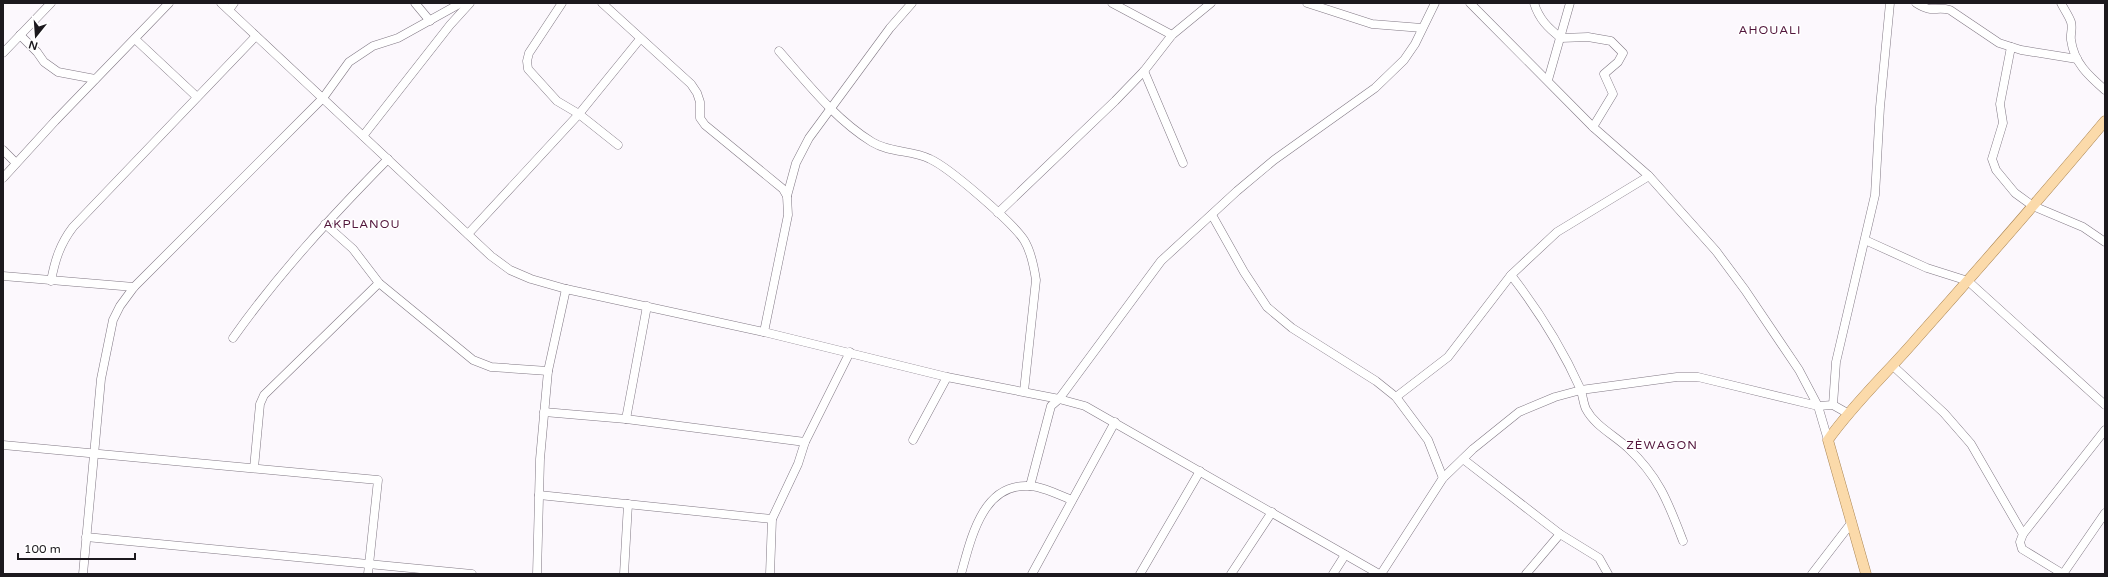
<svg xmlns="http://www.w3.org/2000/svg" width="2108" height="577" viewBox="0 0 2108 577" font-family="'Varela Round',sans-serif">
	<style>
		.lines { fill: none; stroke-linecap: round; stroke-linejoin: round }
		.minor-casing { stroke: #817884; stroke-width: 9 }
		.major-casing { stroke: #ab8654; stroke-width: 11 }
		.minor { stroke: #fff; stroke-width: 8 }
		.major { stroke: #fbdaaa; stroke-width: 10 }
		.labels { text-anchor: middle; stroke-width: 3; stroke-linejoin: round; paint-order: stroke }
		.quarter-label { font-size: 12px; letter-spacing: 1px; fill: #52153b; stroke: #fff }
	</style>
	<rect width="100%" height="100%" fill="#fcf8fd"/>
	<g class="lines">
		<g class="minor-casing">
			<g id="minor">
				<path d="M221 3 491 256 510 270 531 279 566 289 764 332 947 377 1059 399 1085 406 1379 574"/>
				<path d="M415 3 430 21"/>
				<path d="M562 3 529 53 527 61 528 69 557 101 579 114 618 145"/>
				<path d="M602 3 691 84 697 93 700 102V118L705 125 783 189 787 196 788 215 764 332"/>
				<path d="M1112 3 1172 35"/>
				<path d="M1307 3 1372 24 1422 28"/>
				<path d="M1470 3 1593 127 1649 176 1716 251 1745 290 1799 370 1818 406 1828 440"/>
				<path d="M1534 3C1539 19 1548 28 1561 38L1588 37 1611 41 1623 53 1618 62 1604 74 1613 94 1593 127"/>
				<path d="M1916 3C1933 14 1935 6 1950 10L1999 43 2021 50 2077 59"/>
				<path d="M2061 3C2064 9 2069 16 2071 22 2073 29 2070 34 2071 40 2074 63 2089 76 2105 90"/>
				<path d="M229 10 234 3"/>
				<path d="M20 35 37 52 44 62 58 72 95 79"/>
				<path d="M135 39 197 97"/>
				<path d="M2011 47 2000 104 2003 123 1992 159 1996 170 2015 193 2033 206 2083 227 2105 242"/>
				<path d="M779 51C808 84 835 119 872 142 890 153 912 150 930 159 950 168 1012 222 1024 240 1031 251 1034 267 1036 280L1024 391"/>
				<path d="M3 53 51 3"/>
				<path d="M1144 71 1183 163"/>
				<path d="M1548 80 1570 3"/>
				<path d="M363 136 450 25 470 3"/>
				<path d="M3 150 16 163"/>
				<path d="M3 178 55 121 169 3"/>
				<path d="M787 196 796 163 809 138 890 28 912 3"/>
				<path d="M998 213 1115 101 1144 71 1172 35 1211 3"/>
				<path d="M1212 215 1244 272 1267 307 1292 328 1376 381 1396 397 1428 440 1443 478"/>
				<path d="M325 224 353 249 379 283 473 360 491 367 548 371"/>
				<path d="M468 234 579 114 640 39"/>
				<path d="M1865 240 1927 268 1968 281 2105 405"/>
				<path d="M1511 275C1538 310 1562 348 1580 388 1583 395 1583 403 1586 409 1595 426 1614 435 1628 448 1659 477 1668 502 1683 541"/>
				<path d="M3 276 134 287"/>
				<path d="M51 281C55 260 60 244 73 227L256 36"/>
				<path d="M233 338C279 273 332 216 388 159"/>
				<path d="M1893 366 1944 413 1971 444 2023 534 2020 542 2022 549 2063 574"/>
				<path d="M1396 397 1448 357 1511 275 1557 232 1649 176"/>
				<path d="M1833 405 1836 362 1875 195 1880 107 1890 3"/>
				<path d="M544 412 626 419 805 442"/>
				<path d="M626 419 647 306"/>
				<path d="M913 440 947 377"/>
				<path d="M3 445 378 480 368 574"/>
				<path d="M1463 459 1560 534 1599 558 1608 574"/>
				<path d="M254 468 260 404 264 395 379 283"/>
				<path d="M1030 486 1051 406 1059 399 1161 261 1237 191 1274 160 1375 88 1404 60 1415 44 1435 3"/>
				<path d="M539 495 772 519"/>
				<path d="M2023 534 2105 430"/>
				<path d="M86 537 472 574"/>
				<path d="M83 574 101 379 113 320 120 306 134 287 323 98 349 62 373 46 398 38 461 3"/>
				<path d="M537 574 540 459 548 371 566 289"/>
				<path d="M624 574 628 504"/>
				<path d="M770 574 772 519 798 464 805 442 850 352"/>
				<path d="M961 574C971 539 982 484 1028 486 1042 486 1059 495 1072 500"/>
				<path d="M1032 574 1115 422"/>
				<path d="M1140 574 1200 471"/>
				<path d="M1231 574 1272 512"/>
				<path d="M1333 574 1345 555"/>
				<path d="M1381 574 1443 478 1473 449 1519 412 1555 397 1581 390 1677 377H1698L1818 406 1833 405 1849 414"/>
				<path d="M1526 574 1560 534"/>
				<path d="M1812 574 1852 522"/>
				<path d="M2063 574 2105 513"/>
			</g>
		</g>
		<g class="major-casing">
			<path id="major" d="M1866 574 1828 440C1854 403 1889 371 1918 337 1981 266 2044 194 2105 121"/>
		</g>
		<use href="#minor" class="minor"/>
		<use href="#major" class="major"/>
	</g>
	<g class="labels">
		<g class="quarter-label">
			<text x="1770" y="34">AHOUALI</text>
			<text x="362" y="228">AKPLANOU</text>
			<text x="1662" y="449">ZÈWAGON</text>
		</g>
	</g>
	<rect width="2108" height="577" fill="none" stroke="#1c191e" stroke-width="8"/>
	<g transform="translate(36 36) rotate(197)" stroke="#ffffff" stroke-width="3" paint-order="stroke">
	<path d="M0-3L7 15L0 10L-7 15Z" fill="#1c191e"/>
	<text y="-6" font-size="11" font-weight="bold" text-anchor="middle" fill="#1c191e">N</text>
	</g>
	<path d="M18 553v6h117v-6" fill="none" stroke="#1c191e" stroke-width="2"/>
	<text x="24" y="553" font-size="12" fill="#1c191e" stroke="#ffffff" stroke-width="3" paint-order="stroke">100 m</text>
</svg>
